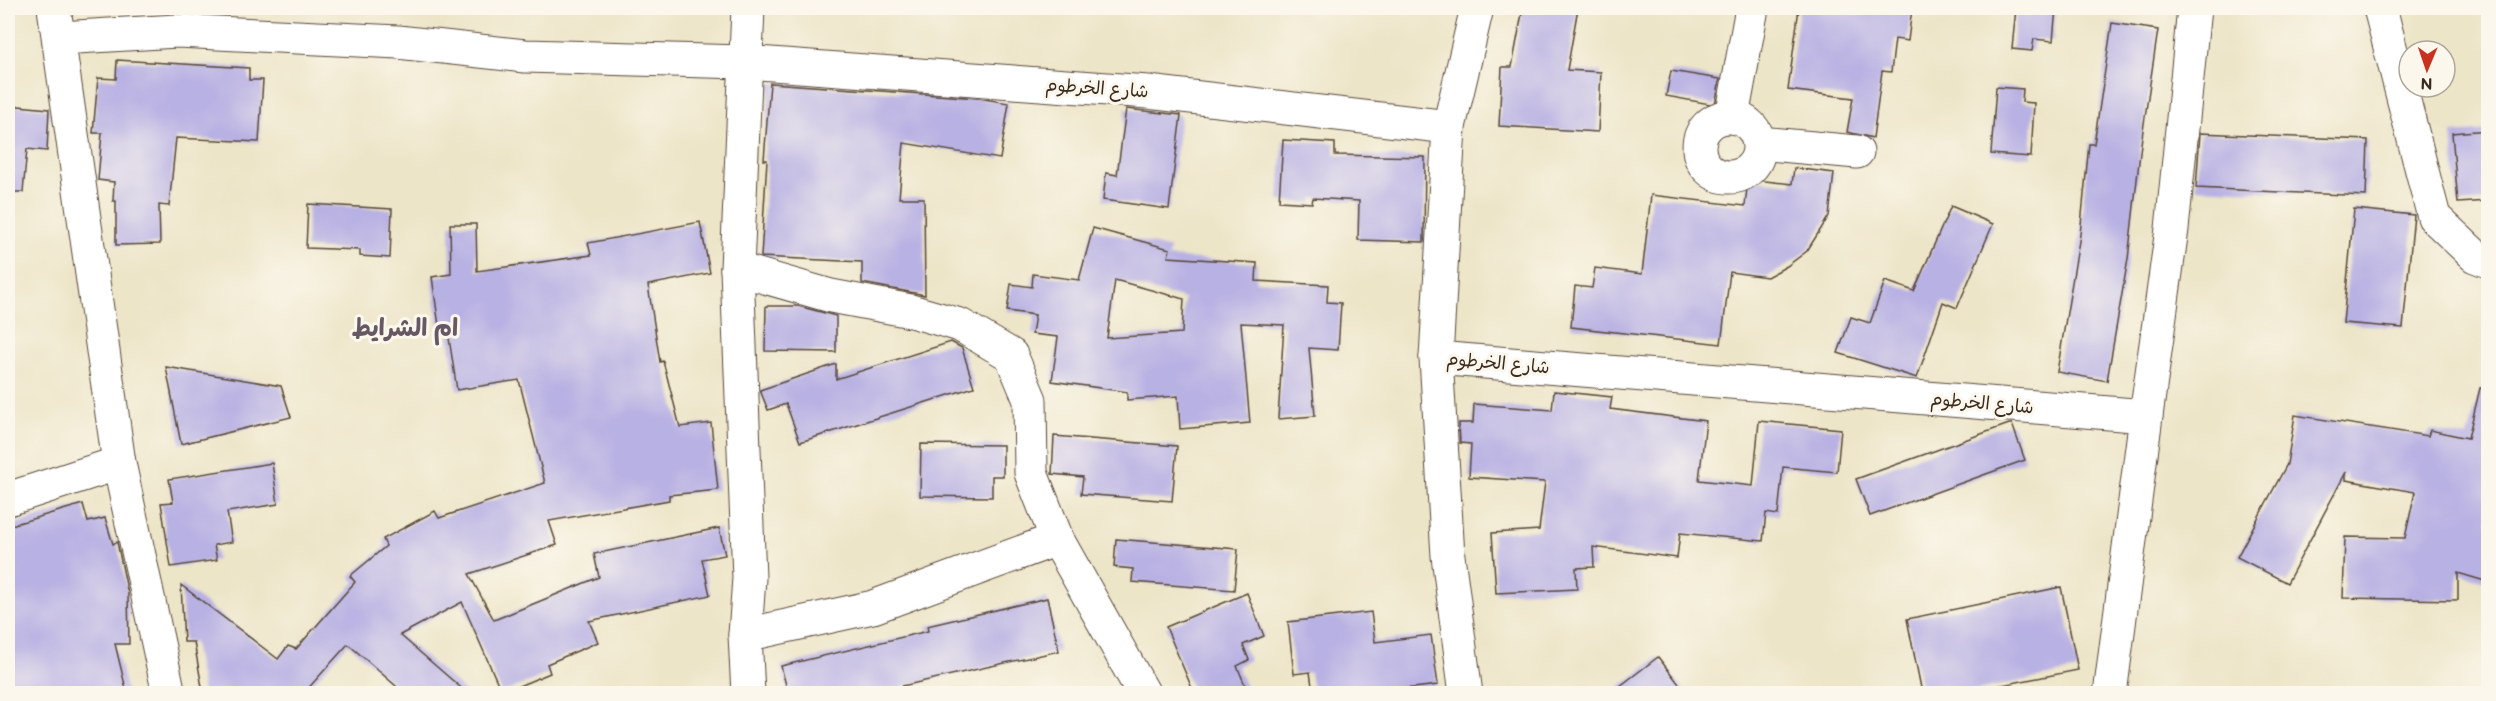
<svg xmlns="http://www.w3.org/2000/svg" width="2496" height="701" viewBox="0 0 2496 701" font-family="'Balsamiq Sans','Playpen Sans Arabic',sans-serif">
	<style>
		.building { fill: #b8b1e3; fill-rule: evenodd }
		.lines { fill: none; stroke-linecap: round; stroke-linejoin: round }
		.minor-casing { stroke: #564638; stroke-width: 35 }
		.minor { stroke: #fff; stroke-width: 33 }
		.labels { text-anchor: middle; stroke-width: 6; stroke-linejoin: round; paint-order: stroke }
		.street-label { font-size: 18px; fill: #3b2a1e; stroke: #fbf7ec }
		.district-label { font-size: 24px; font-weight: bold; fill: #675963; stroke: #fbf7ec }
	</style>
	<rect width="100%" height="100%" fill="#fbf7ec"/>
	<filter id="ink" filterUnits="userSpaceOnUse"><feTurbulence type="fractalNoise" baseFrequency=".0167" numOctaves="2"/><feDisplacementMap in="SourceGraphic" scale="12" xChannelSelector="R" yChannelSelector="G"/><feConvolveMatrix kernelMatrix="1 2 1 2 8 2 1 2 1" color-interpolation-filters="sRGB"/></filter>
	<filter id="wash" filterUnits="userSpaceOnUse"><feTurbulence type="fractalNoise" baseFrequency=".008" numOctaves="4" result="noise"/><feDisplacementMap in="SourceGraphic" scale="24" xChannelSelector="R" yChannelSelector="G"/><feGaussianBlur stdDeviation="1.35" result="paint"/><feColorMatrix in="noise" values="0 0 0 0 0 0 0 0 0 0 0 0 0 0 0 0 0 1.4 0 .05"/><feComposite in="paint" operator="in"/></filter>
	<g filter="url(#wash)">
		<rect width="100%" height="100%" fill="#ede5c8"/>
		<g id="blocks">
			<g class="building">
				<path d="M1523 8H1578L1567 70 1601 72 1598 132 1499 126 1502 67H1512Z"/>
				<path d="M1799 8H1912L1908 41 1895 39 1891 72 1882 71 1873 138 1847 132 1853 98 1788 90Z"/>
				<path d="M2016 8H2056L2053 41 2034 39 2032 51 2012 49Z"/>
				<path d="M2112 23 2158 30 2141 144 2128 259 2107 381 2057 372 2080 235 2089 144H2094Z"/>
				<path d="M117 60 249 68V80H263L259 142 176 138 169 206 159 205 160 244 116 245V201H113L114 182 98 180 102 133H93L98 78 116 79Z"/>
				<path d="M1671 71 1720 79 1715 105 1666 96Z"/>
				<path d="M770 83 978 98 1009 103 1000 159 904 143 899 198H924L925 295 862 283V262L761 257 767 160H764Z"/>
				<path d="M1996 87 2023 89 2022 102 2034 103 2031 157 1991 154Z"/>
				<path d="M8 105 49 109 47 151 27 149 23 192H8Z"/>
				<path d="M1126 109 1181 115 1169 209 1103 200 1106 173 1117 175Z"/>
				<path d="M2488 130V201L2458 203 2452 133Z"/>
				<path d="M2200 133 2368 140 2366 196 2196 188Z"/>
				<path d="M1283 140 1335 143V155L1425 157 1424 242 1358 240 1359 201 1313 198 1312 203 1279 201Z"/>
				<path d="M1794 168 1834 173 1829 216 1807 251 1787 266 1767 277 1730 272 1721 344 1571 327 1575 286 1592 288 1595 268 1642 274 1651 195 1745 206 1748 179 1792 184Z"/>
				<path d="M308 204 392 209 390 258 360 256V250L306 248Z"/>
				<path d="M1951 206 1993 224 1957 308 1943 302 1917 378 1838 353 1851 317 1870 323 1885 281 1914 291Z"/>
				<path d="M2354 209 2414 215 2403 328 2343 323Z"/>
				<path d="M700 222 710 273 648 285 660 362 663 361 680 427 711 423 718 490 669 495V500L549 521 557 545 469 574 494 620 599 577 594 554 719 528 725 555 702 559 710 595 589 621 598 642 547 664 550 673 502 693 462 602 400 635 467 693H404L348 644 304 693H203L194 642H184L181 585 278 659 288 646 296 649 355 582 350 576 386 546 383 539 435 511 439 518 545 483 519 380 457 390 447 325 439 326 432 277 451 274 450 224H476L477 271 591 255 588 243Z"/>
				<path d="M1093 228 1170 249 1168 257 1257 263 1256 281 1328 285 1327 302 1341 303 1338 350 1309 348 1315 416 1278 419 1284 325 1241 323 1250 423 1180 429 1178 396 1127 400V392L1052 381 1058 337 1032 334 1035 315 1007 311 1011 284 1032 287 1033 274 1079 280ZM1115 280 1184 299 1182 333 1107 338Z"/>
				<path d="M766 306H798L836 316V352L765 351Z"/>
				<path d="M951 342 962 348 974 387 800 442 786 404 768 410 760 390 836 364V379Z"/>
				<path d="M166 367 281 386 291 417 181 444Z"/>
				<path d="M2480 388 2488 389V582L2458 573V600L2343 598 2345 537 2405 538 2415 492 2346 480V472L2287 583 2237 557 2287 464 2295 415 2428 436 2430 430 2468 438Z"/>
				<path d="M1554 391 1612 397 1610 409 1706 421 1699 480 1753 486 1759 421 1841 429 1837 472 1783 467 1778 515 1766 513 1763 541 1680 533 1677 558 1593 547 1594 567 1576 568 1577 589 1496 593 1492 533 1539 530 1545 482 1469 477 1471 444 1460 443 1459 423H1473L1474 404 1552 410Z"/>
				<path d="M2009 424H2012L2025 460 1870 516 1856 479Z"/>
				<path d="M1054 436 1177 446 1172 501 1081 494 1083 477 1052 474Z"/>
				<path d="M921 444 1003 445V476H992V497L920 496Z"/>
				<path d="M272 463 278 504 227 512 232 542 214 545 217 560 171 567 161 503 173 502 169 479Z"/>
				<path d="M83 504 88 522 105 518 113 544 117 542 128 594 129 644H115L127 693H8V526Z"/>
				<path d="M1116 539 1238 549 1234 590 1132 582 1133 569 1114 567Z"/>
				<path d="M2061 587 2078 670 1962 693H1922L1907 619Z"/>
				<path d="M1247 593 1264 636 1243 645 1249 660 1237 666 1246 687 1230 693H1194L1166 627Z"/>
				<path d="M1047 598 1059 651 902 686 904 693H788L781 666 928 631 927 626Z"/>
				<path d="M1371 612 1375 642 1431 635 1438 685 1370 693H1313L1310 672 1294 674 1288 622Z"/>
				<path d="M1658 657 1686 693H1611Z"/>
			</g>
		</g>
	</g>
	<g filter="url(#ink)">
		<use href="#blocks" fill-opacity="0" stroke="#564638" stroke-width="1.5"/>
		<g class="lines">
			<g class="minor-casing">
				<g id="minor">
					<path d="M54 8 119 463 169 694"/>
					<path d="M2380 8 2434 217 2475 256 2488 261"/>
					<path d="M60 38 177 31 398 42 525 56 744 62 1148 92 1449 127"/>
					<path d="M1732 117 1752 8"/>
					<circle cx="1729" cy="147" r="30"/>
					<path d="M1759 143 1857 152"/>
					<path d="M737 269 831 296 911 311 960 325 1011 355 1030 400 1031 473 1057 539 1144 694"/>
					<path d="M1436 358 2146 416 2110 694"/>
					<path d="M2146 416 2172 229 2194 8"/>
					<path d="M8 499 119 463"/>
					<path d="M745 635 873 607 1057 539"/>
					<path d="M748 694 745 635 749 578 737 269 748 8"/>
					<path d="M1466 694 1448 556 1436 358 1449 127 1477 8"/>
				</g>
			</g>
			<use href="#minor" class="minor"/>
		</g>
	</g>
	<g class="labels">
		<g class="street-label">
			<text transform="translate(1097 88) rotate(4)" y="6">شارع الخرطوم</text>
			<text transform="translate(1498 363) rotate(5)" y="6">شارع الخرطوم</text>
			<text transform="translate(1982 403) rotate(5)" y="6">شارع الخرطوم</text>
		</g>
		<g class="district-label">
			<text x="405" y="336">ام الشرايط</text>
		</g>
	</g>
	<rect width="2496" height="701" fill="none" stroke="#fbf7ec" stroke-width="30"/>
	<g transform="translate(2427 69) rotate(182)"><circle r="28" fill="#fbf7ec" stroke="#aea59a" stroke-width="1.5"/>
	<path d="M0-4.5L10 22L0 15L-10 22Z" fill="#c8321e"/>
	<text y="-9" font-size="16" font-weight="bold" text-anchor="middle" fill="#3b2a1e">N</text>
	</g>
</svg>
